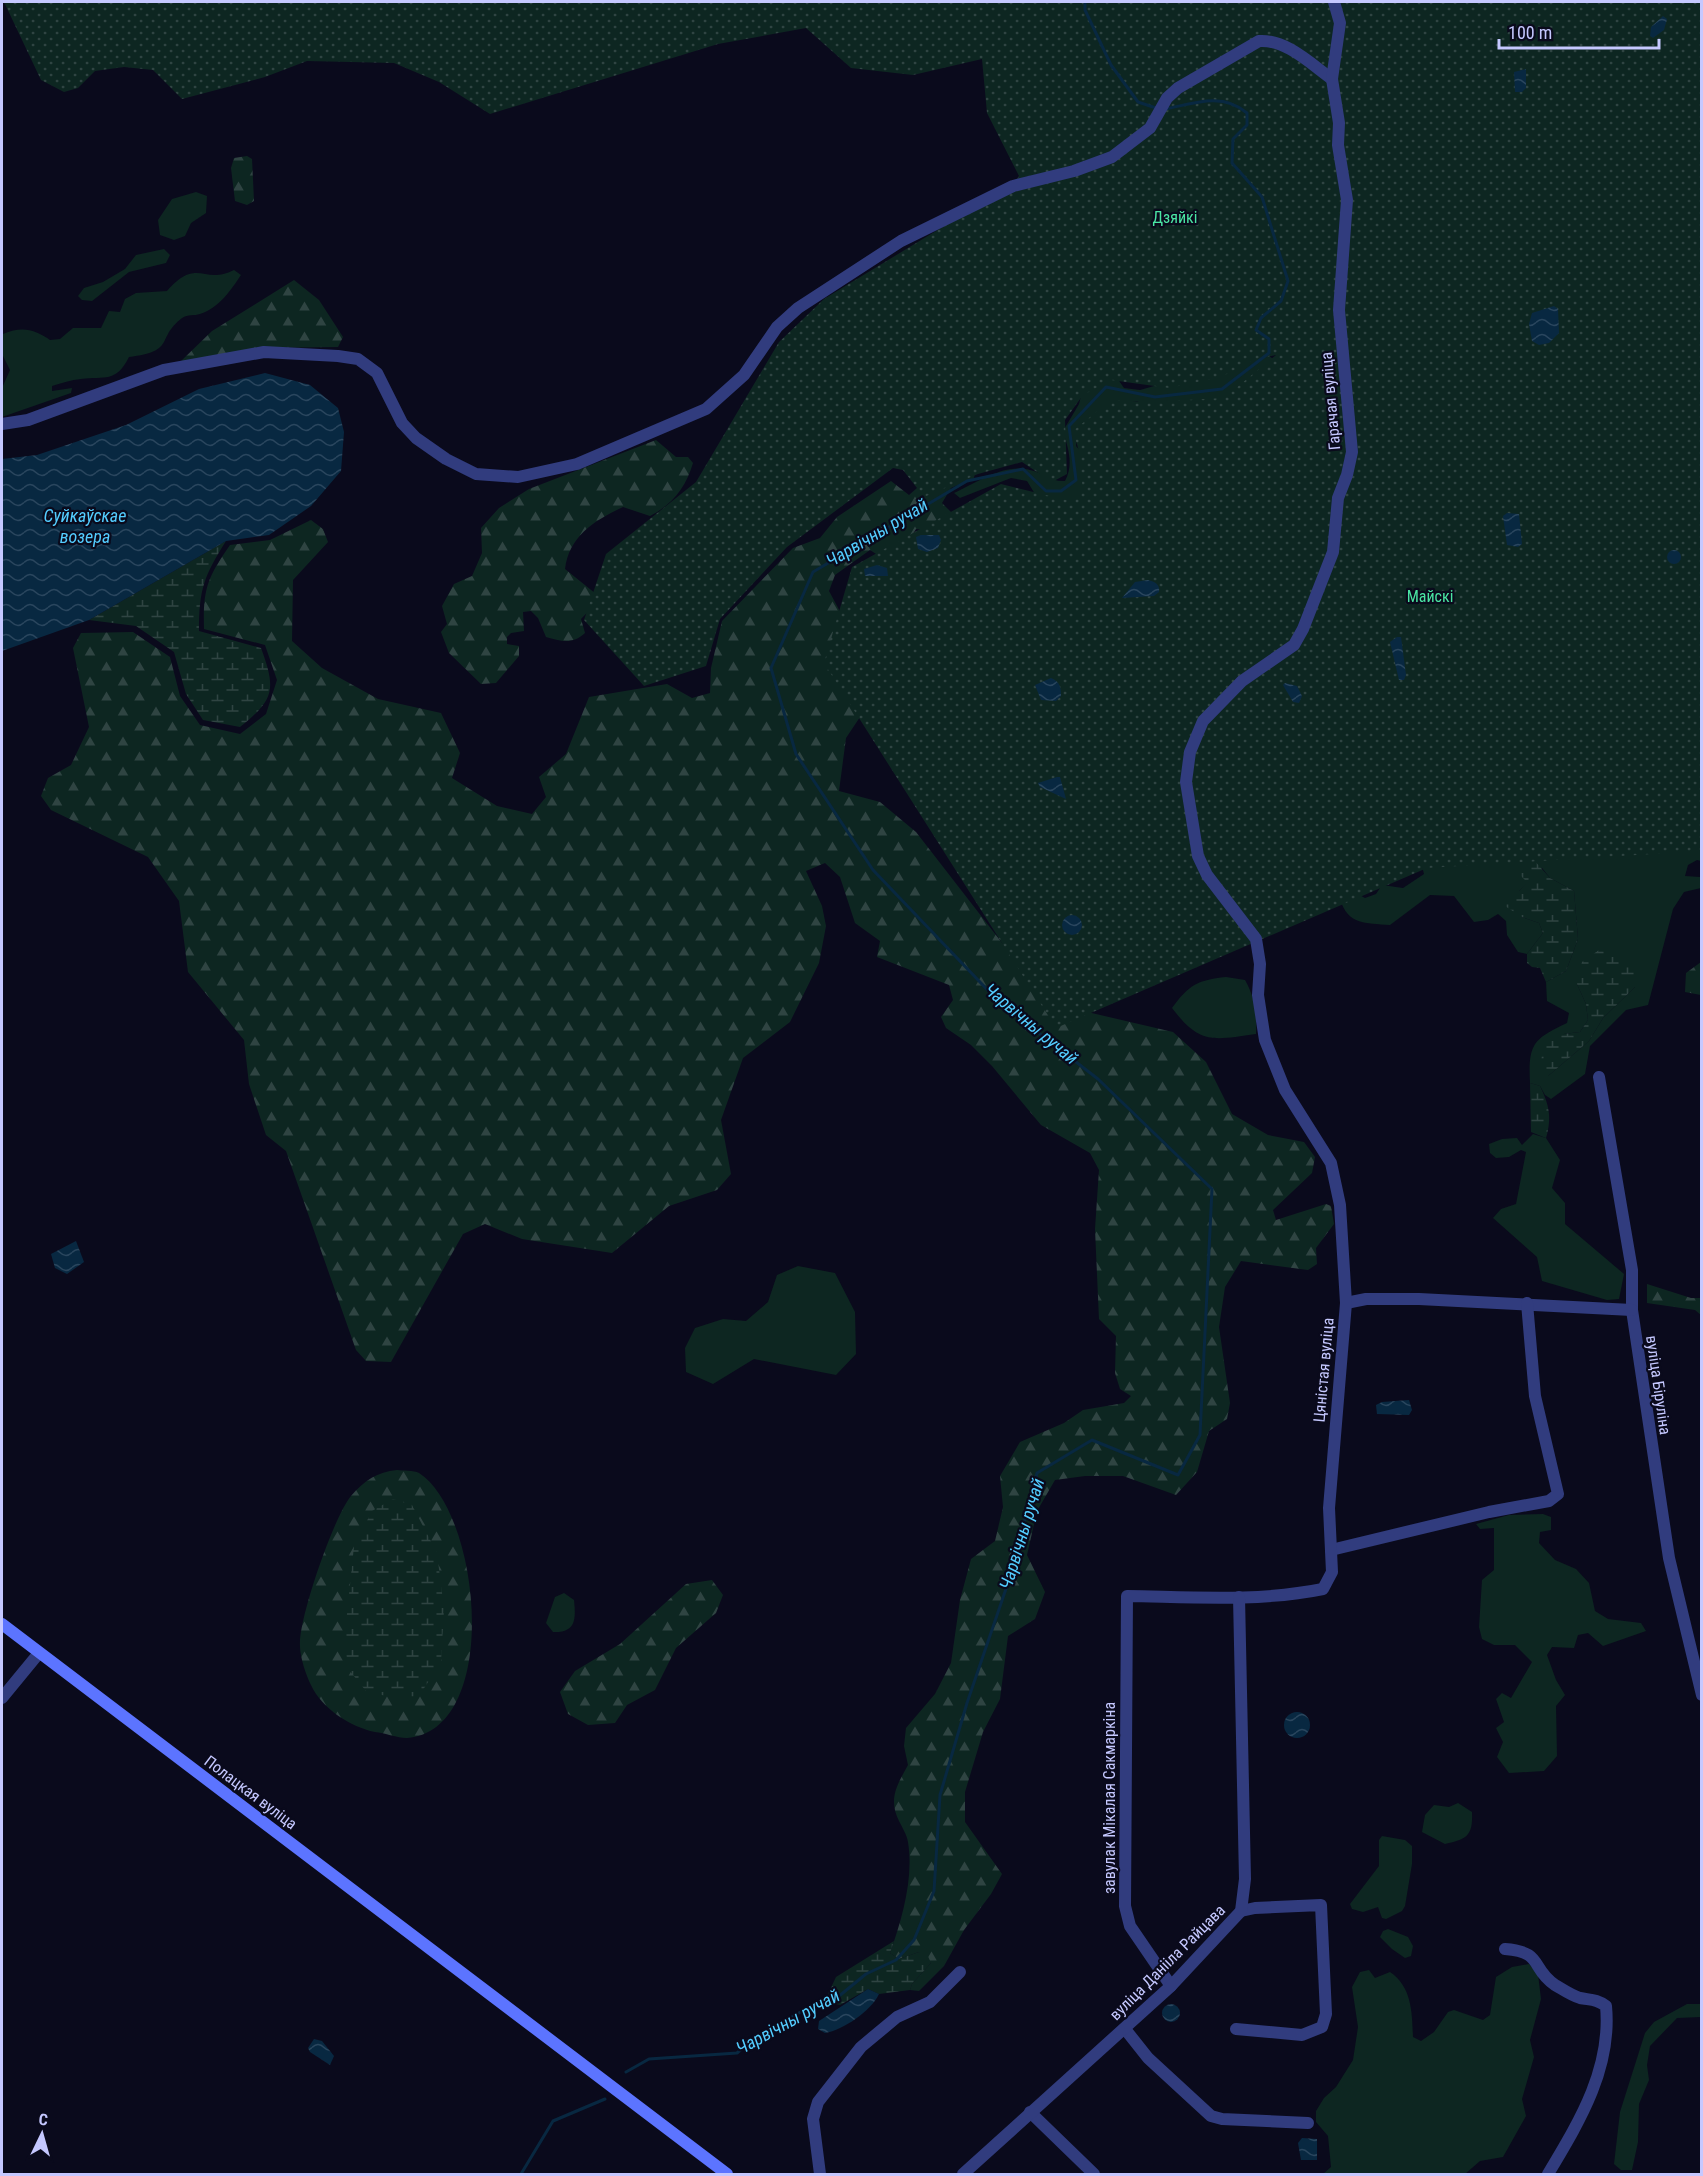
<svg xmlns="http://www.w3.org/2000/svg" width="1703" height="2176" viewBox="0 0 1703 2176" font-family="'Roboto Condensed',sans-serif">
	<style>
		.grass { fill: #0d2621; fill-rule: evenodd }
		.forest { fill: url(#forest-firs) }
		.wetland { fill: url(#wetland-marsh) }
		.garden { fill: url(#garden-dots) }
		.water { fill: url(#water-waves) }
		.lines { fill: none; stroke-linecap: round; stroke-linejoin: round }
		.stream { stroke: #082841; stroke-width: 3 }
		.minor { stroke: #313c7e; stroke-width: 12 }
		.secondary { stroke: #5c74ff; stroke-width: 12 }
		.labels { text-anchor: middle; stroke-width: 4.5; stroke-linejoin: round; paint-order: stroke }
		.park-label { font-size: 16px; fill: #4ae5a3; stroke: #0a0a1c }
		.street-label { font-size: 16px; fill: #c5c8ff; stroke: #0a0a1c }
		.water-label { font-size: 18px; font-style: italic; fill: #53cdff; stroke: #0a0a1c }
	</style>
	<defs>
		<pattern id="forest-firs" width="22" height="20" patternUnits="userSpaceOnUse" patternTransform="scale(1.5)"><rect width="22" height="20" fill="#0d2621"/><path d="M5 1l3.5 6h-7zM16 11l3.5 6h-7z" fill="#2f4442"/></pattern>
		<pattern id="wetland-marsh" width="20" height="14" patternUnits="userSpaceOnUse" patternTransform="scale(1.5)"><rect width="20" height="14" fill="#0d2621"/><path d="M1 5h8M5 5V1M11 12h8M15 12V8" fill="none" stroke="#2f4442"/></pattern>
		<pattern id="garden-dots" width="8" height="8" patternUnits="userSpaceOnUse" patternTransform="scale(1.5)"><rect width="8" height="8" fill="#0d2621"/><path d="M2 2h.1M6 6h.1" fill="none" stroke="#2f4442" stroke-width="1.8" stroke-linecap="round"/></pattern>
		<pattern id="water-waves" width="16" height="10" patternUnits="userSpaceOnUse" patternTransform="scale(1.5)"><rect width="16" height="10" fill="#082841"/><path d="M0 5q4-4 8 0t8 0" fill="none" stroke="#2a465e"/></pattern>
	</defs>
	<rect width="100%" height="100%" fill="#0a0a1c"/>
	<g class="grass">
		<path d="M196 192 207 196 206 213 191 223 185 236 174 240 160 235 158 220 172 199Z"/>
		<path d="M164 249 170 255 166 263 129 272 92 301 82 300 78 296 84 288 103 282 125 269 136 255Z"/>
		<path d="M234 270 241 275C231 290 219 308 200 314 194 316 188 314 182 318 155 339 177 351 129 357 116 383 105 376 81 379 71 380 62 383 52 386V391L72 388 71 393 2 417V388L10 370 2 354 3 334C22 326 34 329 50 340L60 339 73 328H101L109 311 120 312 125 299 136 293 167 291C198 256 203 286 234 270Z"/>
		<path d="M1266 354 1278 362 1254 398 1161 415 1137 401 1111 405 1077 432 1076 446 1085 456 1086 503 1038 499 1027 481 1011 478 960 498 954 493C978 482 1004 463 1030 470 1044 473 1051 482 1065 481 1074 464 1068 448 1063 431L1079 404 1089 364 1111 369 1124 388 1140 390Z"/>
		<path d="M1701 848V861L1697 860 1688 865 1685 876 1700 877 1701 888 1684 892 1673 909 1648 1005 1626 1010 1590 1046 1585 1074 1551 1099 1545 1095 1540 1086 1530 1083C1528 1044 1533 1039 1567 1023L1569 1013 1547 1001 1546 982 1566 971 1578 939 1574 891 1550 878 1542 868 1519 891 1522 917 1539 923 1543 933 1527 954 1518 952 1507 935 1506 921 1498 914 1488 920 1474 922 1454 896 1430 895 1390 925C1365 923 1348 925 1340 899L1354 892 1365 898 1376 894 1382 885 1403 888 1424 874 1418 851ZM1577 984 1635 987 1603 1018 1589 1041 1548 1076 1564 1034 1580 1032 1588 1020 1586 1004Z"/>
		<path d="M1226 977 1245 980C1255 998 1257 1013 1256 1034 1213 1040 1200 1045 1172 1008 1189 985 1197 980 1226 977Z"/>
		<path d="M1533 1134 1546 1138 1560 1160 1552 1188 1565 1203V1224L1624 1274 1619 1299 1607 1300 1542 1281 1537 1257 1493 1218 1501 1209 1516 1204 1526 1152 1521 1150 1509 1157 1496 1158 1490 1153 1489 1144 1502 1139 1517 1138 1522 1145Z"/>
		<path d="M798 1266 835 1273 855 1312 856 1354 836 1375 754 1359 713 1384 686 1372 685 1348 695 1328 723 1319 746 1321 768 1302 777 1275Z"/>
		<path d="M1543 1514 1551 1517V1530L1540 1532 1539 1543 1555 1560 1576 1569 1589 1583 1595 1611 1608 1619 1641 1623 1646 1631 1603 1646 1588 1633 1578 1635 1574 1648 1552 1647 1547 1655 1556 1680 1565 1695 1556 1706 1557 1756 1544 1771 1509 1773 1497 1757 1503 1742 1496 1728 1504 1722 1496 1699 1502 1693 1511 1698 1532 1662 1515 1645H1494L1482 1639 1479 1627 1482 1580 1494 1570V1528L1480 1529 1476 1524 1509 1515Z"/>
		<path d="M564 1593 574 1600C576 1619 576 1633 553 1632L546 1623 555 1597Z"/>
		<path d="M1458 1803 1472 1812C1473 1836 1467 1839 1445 1844L1422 1832 1425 1815 1434 1805 1449 1807Z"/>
		<path d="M1382 1836 1405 1840 1412 1846V1864L1405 1906 1402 1911 1386 1919 1382 1918 1378 1907 1363 1912 1352 1909 1350 1904 1379 1866V1840Z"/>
		<path d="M1388 1929 1408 1937 1413 1946 1411 1956 1405 1958 1392 1949 1380 1937 1383 1931Z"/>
		<path d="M1529 1964 1538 1974 1541 1999 1530 2040 1534 2057 1522 2099 1526 2116 1503 2157 1480 2161 1465 2174H1323L1331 2167 1328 2136 1316 2122V2111L1324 2098 1336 2087 1353 2060 1358 2027 1352 1987 1360 1972 1369 1970 1375 1978 1390 1972C1412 1987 1412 2012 1413 2037L1421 2041 1434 2032 1448 2012 1454 2010 1483 2020 1490 2015 1496 1977 1512 1967Z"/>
		<path d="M1687 2004H1701V2017L1677 2018 1650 2046 1647 2065 1649 2080 1639 2104 1638 2142 1632 2170H1621L1614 2164 1620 2112 1645 2033 1654 2022Z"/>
	</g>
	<g class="forest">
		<path d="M247 156 252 159 254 201 247 205 235 201 231 168 234 158Z"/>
		<path d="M294 280 319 300 343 337 338 347 262 348 179 363 212 331Z"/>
		<path d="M656 440 676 457H688L693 463C686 487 673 504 650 516L623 507C595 520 569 536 565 569L601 598 581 619 585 633C572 645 561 641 546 637L538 618 531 611 523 612 524 631 511 633 507 637V644L519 646V656L496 683 481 684 449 653 441 632 447 624 442 606 454 584 472 576 482 553 481 528 499 508 529 489Z"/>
		<path d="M975 471 974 478 951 488 942 503 963 524 941 531 916 529 903 550 887 561 870 550 835 575 829 591 858 645 874 696 846 738 839 791 880 802 916 832 1027 975 1053 1004 1173 1032 1206 1062 1232 1114 1268 1135 1304 1142 1315 1157 1312 1173 1273 1210 1276 1220 1326 1204 1331 1206 1334 1224 1316 1248 1317 1264 1308 1270 1241 1261 1225 1287 1219 1327 1230 1403 1227 1419 1209 1431 1197 1472 1176 1495 1123 1476H1085L1055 1480 1037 1511 1027 1555 1045 1592 1035 1619 1008 1636 1000 1699 983 1732 965 1792V1822L1002 1874 991 1894 964 1930 944 1966 919 1991 910 1990 912 1984 931 1963 919 1952 899 1959 890 1953C902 1919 914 1878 908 1842 907 1835 902 1827 899 1821 888 1799 897 1785 908 1765L904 1746 906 1728 935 1694 951 1663 960 1600 971 1559 995 1541 1003 1507 1000 1476 1020 1442 1064 1423 1083 1410 1124 1403 1131 1396 1120 1389 1115 1373 1116 1336 1099 1319 1095 1229 1099 1170 1090 1153 1041 1125 992 1066 971 1045 946 1028 941 1017 953 1000 949 985 877 957 880 941 855 923 840 877 825 863 806 871 822 906 826 926 819 963 790 1022 743 1058 721 1120 731 1174 717 1190 669 1206 612 1253 522 1239 485 1224 463 1234 391 1362 366 1361 356 1350 286 1151 266 1135 249 1084 244 1040 188 972 179 901 148 857 51 810 41 796 48 778 71 765 89 727 73 648 81 633 133 632 170 657 180 696 200 725 240 734 266 714 277 680 265 645 204 629C203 589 207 578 230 545L270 540 311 520 323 529 328 542 293 580 292 641 322 668 378 699 441 713 460 753 452 778 497 806 532 814 546 797 539 777 566 754 589 697 667 684 692 698 710 693 711 668 722 621 793 548 820 538 837 517 891 481 909 495 925 481Z"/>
		<path d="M1701 939V995L1685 992 1686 973 1701 962Z"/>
		<path d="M1647 1284 1691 1298H1701V1315L1695 1310 1647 1303Z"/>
		<path d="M397 1470C403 1471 413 1470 419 1473 481 1513 502 1730 407 1738 397 1738 385 1733 375 1732 351 1727 322 1709 311 1685 306 1675 300 1657 300 1646 298 1620 334 1516 351 1496 365 1480 377 1472 397 1470Z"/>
		<path d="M712 1580 723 1595 716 1613 676 1648 655 1690 627 1705 615 1723 588 1725 568 1714 560 1692 575 1671 620 1644 686 1584Z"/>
	</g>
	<g class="wetland">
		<path d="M226 541C204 576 199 589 199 631L261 648C276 689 275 699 240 727L203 720 186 694 174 652 136 626 89 620Z"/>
		<path d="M1532 858 1550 878 1574 891 1578 939 1566 971 1546 982 1540 968 1532 967 1527 963V954L1543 933 1539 923 1522 917 1505 906 1506 894 1519 891 1527 882 1521 876 1518 862Z"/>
		<path d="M1599 950 1632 960 1636 967 1635 987 1603 1018 1589 1041 1548 1076 1540 1075 1543 1044 1564 1034 1580 1032 1588 1020 1586 1004 1577 984 1582 962Z"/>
		<path d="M1530 1083 1540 1086C1549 1105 1552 1117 1546 1138L1531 1132Z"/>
		<path d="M393 1499 412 1505 437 1553 444 1609 441 1662 419 1696 390 1697 366 1691 349 1670 344 1643 354 1546 372 1511Z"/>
		<path d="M894 1941 890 1953 899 1959 919 1952 927 1954 931 1963 912 1984 910 1990 879 1994 868 1989 840 2005 831 2003 828 1994 836 1977Z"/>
	</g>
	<path class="garden" d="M4 2H1701V851L1427 868 1056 1028 824 663 852 567 1001 484 1066 500 1083 492 1079 451 1073 431 1111 400 1149 402 1224 398 1276 355 1253 360 1221 377 1169 388 1111 380 1083 395 1065 420 1067 474 1052 482 1022 462 978 474 924 497 903 470 893 468 787 547 720 619 706 666 644 686 584 620 606 554 696 482 779 342 824 299 959 217 1006 195 1019 176 987 113 982 59 913 75 851 68 806 28 718 44 490 114 439 82 394 63 307 61 265 77 182 99 153 70 124 67 95 71 78 88 64 92 41 80Z"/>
	<g class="water">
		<path d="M1663 16 1667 19 1664 30 1653 38 1650 36 1651 27Z"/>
		<path d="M1526 69V88L1522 92H1515L1514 72Z"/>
		<path d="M1554 306 1558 309 1559 333 1549 343 1539 345 1532 341 1529 324 1532 313Z"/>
		<path d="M265 373 310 385 338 408 344 432 341 471 311 506 269 535 226 541 89 620 2 651V459L37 455 126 425 199 389Z"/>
		<path d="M1507 513 1519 514 1522 544 1518 547 1507 545 1503 516Z"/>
		<path d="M921 535H939L941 540 938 548 927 552 918 549 916 537Z"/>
		<circle cx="1674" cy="557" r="7"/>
		<path d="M877 565 887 568 888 576H865L864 569Z"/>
		<path d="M1148 580C1155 582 1160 584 1159 592L1154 596 1122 598 1135 582Z"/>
		<path d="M1397 637H1401L1406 675 1404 680H1399L1390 642Z"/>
		<path d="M1051 678C1060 682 1061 687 1061 696L1056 701 1041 700 1035 685Z"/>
		<path d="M1285 683 1297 686 1302 696 1299 703 1293 702 1283 685Z"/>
		<path d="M1057 777H1060L1066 799 1040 787 1038 783Z"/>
		<circle cx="1072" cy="925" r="10"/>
		<path d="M76 1241 84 1262 67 1274 55 1268 51 1254Z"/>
		<path d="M1409 1400 1412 1410 1409 1415 1377 1414 1376 1405 1382 1402Z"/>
		<circle cx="1297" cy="1725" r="13"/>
		<path d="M868 1989 879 1994C871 2011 843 2030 825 2033L818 2029 819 2021Z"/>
		<circle cx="1171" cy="2013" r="9"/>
		<path d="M314 2039 322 2041 334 2056 330 2065 310 2052 308 2048Z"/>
		<path d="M1302 2138 1317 2139V2160H1301L1298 2143Z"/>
	</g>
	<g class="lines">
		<g class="stream">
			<path d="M1085 2V10L1111 65 1138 102 1156 108"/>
			<path d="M626 2072 649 2059 737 2053 752 2040 804 2010 833 2001 866 1974 896 1960 914 1940 934 1891 940 1795 967 1703 1009 1580 1037 1473 1092 1440 1178 1475 1200 1435 1212 1189 1098 1079 1000 1003 873 870 796 754 771 668 813 572 967 481 1023 469 1046 491H1061L1076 480 1069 426 1106 387 1155 397 1222 389 1269 353V339L1256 330 1261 318 1281 301 1288 281 1262 197 1232 163 1233 139 1247 125V113C1223 92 1194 103 1166 109"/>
			<path d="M521 2174 553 2121 605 2099"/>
		</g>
		<g class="minor">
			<path d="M2 424 28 420 164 370 264 352 338 356 358 359 377 373 402 423 416 438 446 459 476 474 518 477 577 464 706 409 744 375 777 327 798 308 901 241 1013 186 1074 171 1112 157 1150 128 1167 98 1178 88 1259 41C1286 39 1311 64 1332 79"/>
			<path d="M1599 1077 1632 1270V1310L1669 1558 1702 1695"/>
			<path d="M1346 1303 1366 1299H1419L1632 1310"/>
			<path d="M1331 1550 1489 1512 1549 1501 1558 1494 1535 1396 1527 1303"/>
			<path d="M2 1698 39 1653"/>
			<path d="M1505 1949C1544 1952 1530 1968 1555 1985 1562 1989 1572 1996 1580 1998 1590 2000 1597 1999 1606 2006 1612 2069 1579 2122 1548 2174"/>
			<path d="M1171 1986 1130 1926 1125 1906 1127 1596C1192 1597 1259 1602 1323 1589L1332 1572 1329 1508 1346 1303 1340 1205 1331 1163 1285 1090 1265 1040 1258 995 1260 964 1256 939 1207 875 1198 856 1186 782 1190 752 1203 721 1242 681 1294 645 1303 629 1333 552 1338 498 1347 475 1352 452 1339 310 1347 200 1338 145 1339 123 1332 79 1340 23 1334 2"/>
			<path d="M1125 2029 1148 2058 1211 2116 1222 2119 1308 2123"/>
			<path d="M1236 2029 1302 2035 1322 2027 1326 2014 1321 1905 1255 1908 1241 1911"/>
			<path d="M1030 2112 1094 2174"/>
			<path d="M820 2174 813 2119 818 2102 861 2047 897 2017 930 2002 960 1972"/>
			<path d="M963 2174 1171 1986 1241 1911 1245 1879 1239 1597"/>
		</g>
		<path class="secondary" d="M2 1624 727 2174"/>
	</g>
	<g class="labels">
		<g class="park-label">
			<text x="1175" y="223">Дзяйкі</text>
			<text x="1430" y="602">Майскі</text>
		</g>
		<g class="street-label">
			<text transform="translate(1330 401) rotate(-95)" y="6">Гарачая вуліца</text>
			<text transform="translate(1323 1370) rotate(-85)" y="6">Цяністая вуліца</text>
			<text transform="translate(1659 1385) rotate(82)" y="6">вуліца Біруліна</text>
			<text transform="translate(251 1792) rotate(37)" y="6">Полацкая вуліца</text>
			<text transform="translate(1109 1798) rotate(-90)" y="6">завулак Мікалая Сакмаркіна</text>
			<text transform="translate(1167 1962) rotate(-45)" y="6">вуліца Данііла Райцава</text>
		</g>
		<g class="water-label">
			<text x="85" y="522">Суйкаўскае<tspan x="85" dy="21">возера</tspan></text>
			<text transform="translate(877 533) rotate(-31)" y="6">Чарвічны ручай</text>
			<text transform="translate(1031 1024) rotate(40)" y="6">Чарвічны ручай</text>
			<text transform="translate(1022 1534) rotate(-73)" y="6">Чарвічны ручай</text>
			<text transform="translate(788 2022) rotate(-29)" y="6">Чарвічны ручай</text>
		</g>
	</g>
	<rect width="1703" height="2176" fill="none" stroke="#c5c8ff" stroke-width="6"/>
	<g transform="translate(42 2134) rotate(5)" stroke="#0a0a1c" stroke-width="4.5" paint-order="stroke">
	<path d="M0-4.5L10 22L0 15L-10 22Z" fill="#c5c8ff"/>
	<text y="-9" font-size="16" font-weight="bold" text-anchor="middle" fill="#c5c8ff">С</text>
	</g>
	<path d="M1499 39v9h160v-9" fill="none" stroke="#c5c8ff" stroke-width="3"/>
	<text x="1508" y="39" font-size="18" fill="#c5c8ff" stroke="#0a0a1c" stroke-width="4.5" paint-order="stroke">100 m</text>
</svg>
